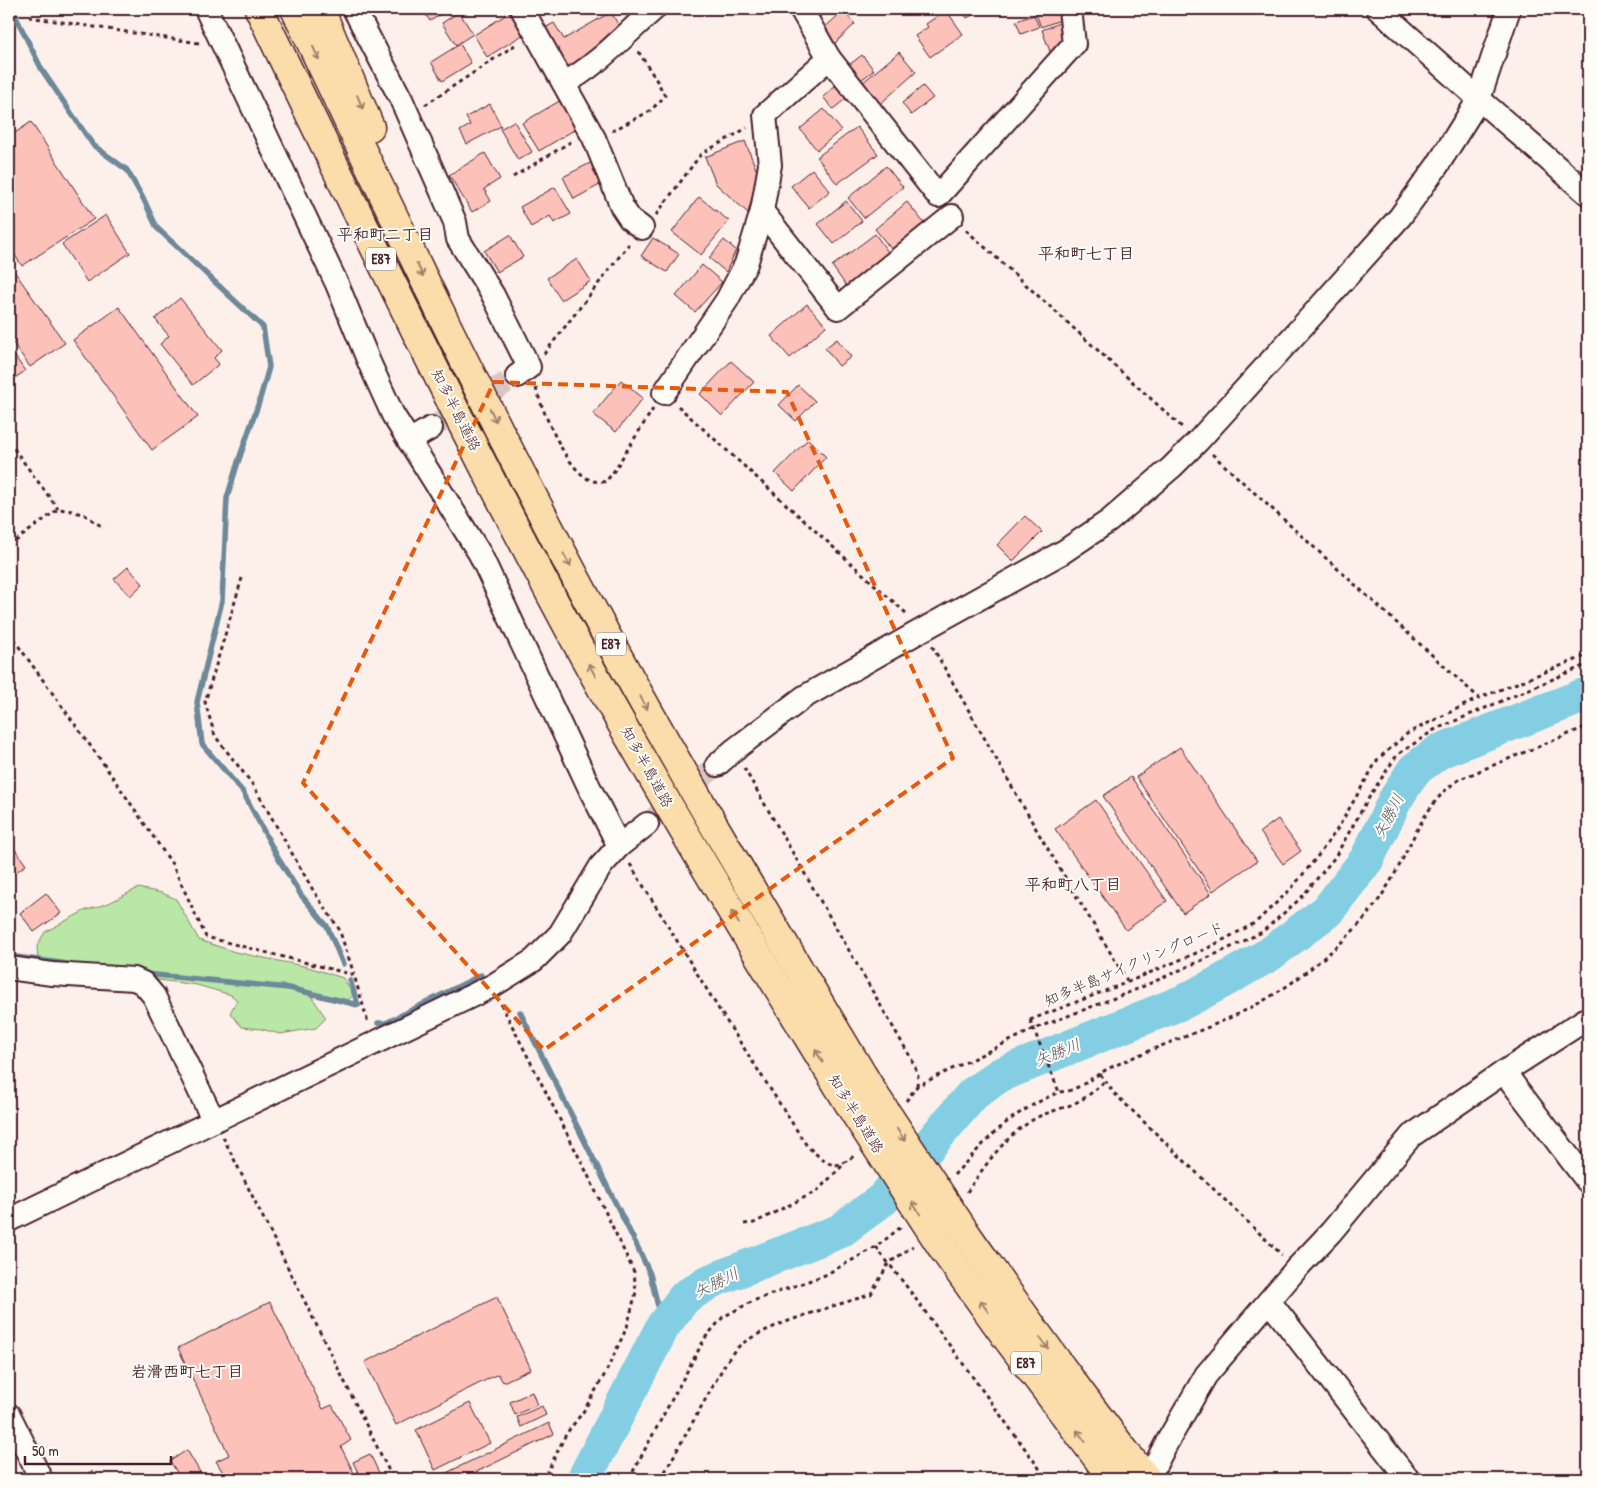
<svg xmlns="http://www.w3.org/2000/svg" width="1597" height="1488" viewBox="0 0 1597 1488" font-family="'Patrick Hand','Klee One',sans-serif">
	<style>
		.green { fill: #b9e7a6; stroke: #828368 }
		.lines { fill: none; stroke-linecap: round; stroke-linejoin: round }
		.stream { stroke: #6c8899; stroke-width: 5.5 }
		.river { stroke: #83cee3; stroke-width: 35 }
		.building { fill: #fcc1b9; stroke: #4a1f2b }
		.minor-tunnel { stroke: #d9c6c5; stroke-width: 22; stroke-dasharray: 22 11; stroke-linecap: butt }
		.minor-casing { stroke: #4a1f2b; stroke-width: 26 }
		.highway-casing { stroke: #4a1f2b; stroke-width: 31 }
		.path { stroke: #4a1f2b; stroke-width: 3; stroke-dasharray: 4 4; stroke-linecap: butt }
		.minor { stroke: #fdfcf7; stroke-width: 22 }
		.highway { stroke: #fbddab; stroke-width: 28 }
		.highway-bridge-casing { stroke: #4a1f2b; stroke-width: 31; stroke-linecap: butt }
		.path-bridge { stroke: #4a1f2b; stroke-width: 3; stroke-dasharray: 4 4; stroke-linecap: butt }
		.highway-bridge { stroke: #fbddab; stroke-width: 28 }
		.oneway { stroke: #a27e6b }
		.marked { fill: none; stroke: #e8590c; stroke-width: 4; stroke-dasharray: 10 6; stroke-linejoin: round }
		.labels { text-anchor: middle; stroke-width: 4; stroke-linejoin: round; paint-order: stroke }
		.shield { fill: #fdfcf7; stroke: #806168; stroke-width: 1 }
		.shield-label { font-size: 14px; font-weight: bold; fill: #4a1f2b }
		.street-label { font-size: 15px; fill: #4a1f2b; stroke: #fdfcf7 }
		.neighbourhood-label { font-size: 16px; font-weight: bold; fill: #4a1f2b; stroke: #fdfcf7 }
		.water-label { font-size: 16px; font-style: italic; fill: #5b5462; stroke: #fdfcf7 }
	</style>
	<rect width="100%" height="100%" fill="#fdf0eb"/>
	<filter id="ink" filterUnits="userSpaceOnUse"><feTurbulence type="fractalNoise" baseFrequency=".02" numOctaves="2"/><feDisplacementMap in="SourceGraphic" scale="10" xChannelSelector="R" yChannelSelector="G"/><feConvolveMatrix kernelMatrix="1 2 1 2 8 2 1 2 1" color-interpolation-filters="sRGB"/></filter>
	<g filter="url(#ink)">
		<path class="green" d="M138 888 162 893 176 899 199 940 235 952 308 967 343 978 354 995 348 1000 308 991 326 1018 316 1028 280 1034 261 1029 242 1027 230 1013 237 1000 231 995 197 985 49 966 38 962 37 946 45 932 84 911 109 903Z"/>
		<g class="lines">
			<g class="stream">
				<path d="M12 9 42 70 93 145 127 170 144 200 157 228 263 327 269 367 259 402 238 462 227 498 222 601 197 702 202 744 243 792 278 858 301 895 327 926 343 964"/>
				<path d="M9 956 68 964"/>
				<path d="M145 974 289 988 358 1005"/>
				<path d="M350 980 358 1005"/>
				<path d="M520 1012 638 1248 650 1274 663 1326"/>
				<path d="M378 1023H386L481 975"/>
			</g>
			<path class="river" d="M584 1479 663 1326 685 1297 711 1281 840 1231 883 1199 973 1094 1000 1075 1183 1002 1221 982 1270 954 1327 911 1367 859 1395 800 1414 770 1440 751 1588 694"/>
		</g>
		<g class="building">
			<path d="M422 9H449L430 21Z"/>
			<path d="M515 9 529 31 487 57 474 35Z"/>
			<path d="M810 9H830L818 18Z"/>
			<path d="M902 9H916L907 15Z"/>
			<path d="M961 9H983L967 18Z"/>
			<path d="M1044 9H1062L1066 18 1041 27 1035 12Z"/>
			<path d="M946 10 963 34 930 57 915 36 928 27 926 24Z"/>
			<path d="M843 11 855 24 834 44 822 30Z"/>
			<path d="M459 12 473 34 456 45 442 23Z"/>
			<path d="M611 12 623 33 586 54 590 61 571 72 567 66 564 68 541 30 554 23 564 39Z"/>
			<path d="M1034 15 1039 27 1021 34 1016 21Z"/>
			<path d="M1062 22 1069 40 1058 44 1061 53 1052 57 1042 30Z"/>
			<path d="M460 44 471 63 442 81 431 62Z"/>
			<path d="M899 52 916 72 880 104 862 83Z"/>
			<path d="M862 55 874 70 861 80 849 65Z"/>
			<path d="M837 84 848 97 833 109 823 97Z"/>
			<path d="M923 86 933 98 911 115 902 103Z"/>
			<path d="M568 96 584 124 539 151 522 123Z"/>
			<path d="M490 104 501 126 467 144 460 131 470 125 466 117Z"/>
			<path d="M824 109 841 130 817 150 800 129Z"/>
			<path d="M514 121 532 152 518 160 500 129Z"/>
			<path d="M31 122 94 219 22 266 9 246V137Z"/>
			<path d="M857 127 878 154 837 184 817 157Z"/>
			<path d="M745 141 758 174 748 213 716 184 705 157Z"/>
			<path d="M485 153 500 179 484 189 491 201 472 212 449 175Z"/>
			<path d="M594 161 605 182 574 199 563 177Z"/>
			<path d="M886 166 903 187 864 218 848 198Z"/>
			<path d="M812 169 830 191 809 208 791 186Z"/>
			<path d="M555 187 571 214 554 223 550 216 531 227 520 207Z"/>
			<path d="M699 197 729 221 701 255 672 232Z"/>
			<path d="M846 201 862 221 834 244 818 224Z"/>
			<path d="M907 202 925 224 892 250 875 229Z"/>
			<path d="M106 215 130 253 87 282 62 244Z"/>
			<path d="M875 234 891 256 847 287 832 266Z"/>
			<path d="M510 235 523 257 497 272 484 251Z"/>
			<path d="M653 238 679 254 667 272 641 256Z"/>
			<path d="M724 240 736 250 726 272 709 258Z"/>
			<path d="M577 259 591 281 561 300 547 278Z"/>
			<path d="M9 264 65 343 30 367 9 337Z"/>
			<path d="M702 265 722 282 695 312 676 296Z"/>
			<path d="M180 298 222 350 214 358 219 364 193 385 160 344 169 336 155 319Z"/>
			<path d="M807 304 826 326 790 358 771 336Z"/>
			<path d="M119 307 198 417 152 450 73 340Z"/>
			<path d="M837 339 851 357 839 366 825 348Z"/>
			<path d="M9 348 25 371 9 382Z"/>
			<path d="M731 361 754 382 722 416 700 394Z"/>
			<path d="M621 380 643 398 616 432 593 414Z"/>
			<path d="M798 385 815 401 796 421 779 405Z"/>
			<path d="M808 439 826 457 794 491 775 473Z"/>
			<path d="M1025 516 1042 532 1013 561 997 545Z"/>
			<path d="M128 567 143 584 130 596 114 579Z"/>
			<path d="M1180 747 1257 861 1213 891 1136 777Z"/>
			<path d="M1131 777 1211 894 1183 913 1103 796Z"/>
			<path d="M1096 800 1167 901 1126 930 1055 829Z"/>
			<path d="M1278 819 1301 851 1283 864 1260 832Z"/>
			<path d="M12 845 26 865 9 877V847Z"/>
			<path d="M46 893 61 913 34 932 20 913Z"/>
			<path d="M497 1297 531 1369 503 1382 498 1374 396 1425 365 1362Z"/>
			<path d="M270 1302 323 1409 332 1405 351 1440 341 1447 357 1479H227L216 1461 229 1455 178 1348Z"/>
			<path d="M532 1392 537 1405 515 1415 510 1402Z"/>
			<path d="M470 1403 490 1443 435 1470 416 1430Z"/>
			<path d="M542 1406 546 1415 521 1427 517 1417Z"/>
			<path d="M549 1423 554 1434 462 1479H434Z"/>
			<path d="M187 1450 204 1479H181L170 1461Z"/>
			<path d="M370 1454 382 1479H361L353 1462Z"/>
			<path d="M92 1471 97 1479H75Z"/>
		</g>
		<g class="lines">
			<g class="minor-tunnel">
				<path d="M431 428 517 376"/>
				<path d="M647 824 717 765"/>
			</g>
			<g class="minor-casing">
				<g id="minor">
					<path d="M206 9 337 284 369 362 393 415 480 554 591 791 619 846"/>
					<path d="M354 9 401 99 455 222 458 239 493 295 529 367 517 376"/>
					<path d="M522 9 594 138 622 207 630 219 642 228"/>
					<path d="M801 9 829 58"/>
					<path d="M1378 9 1479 99 1588 194"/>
					<path d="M564 83C595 68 628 32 654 9"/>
					<path d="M952 216 838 308 762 211 770 165 765 115 829 58 938 196 1074 44 1070 9"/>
					<path d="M664 393 727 300 746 264 762 211"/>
					<path d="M409 441 431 428"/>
					<path d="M717 765 734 750 804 697 922 630 1063 552 1109 521 1172 467 1198 441 1308 320 1400 217 1437 166 1479 99 1509 9"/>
					<path d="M9 968 52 974 134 979 143 983 154 996 208 1109 215 1120"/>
					<path d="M1504 1072 1588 1182"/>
					<path d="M9 1220 492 986 534 960 560 934 601 866 619 846 647 824"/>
					<path d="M1269 1301 1408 1479"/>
					<path d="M9 1415 41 1479"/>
					<path d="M1148 1479 1166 1444 1206 1375 1297 1268 1331 1232 1411 1136 1504 1072 1588 1018"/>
				</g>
			</g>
			<g class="highway-casing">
				<g id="highway">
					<path d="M259 9C363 225 467 441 581 651 667 808 761 960 854 1112"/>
					<path d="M295 9C395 221 497 434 609 640 693 794 784 944 874 1094"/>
					<path d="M320 9 370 127"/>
					<path d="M965 1232C1024 1315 1083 1400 1147 1479"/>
					<path d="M943 1249 1006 1337 1113 1479"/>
				</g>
			</g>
			<g class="path">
				<path d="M29 17 199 43"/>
				<path d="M425 105 518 43"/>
				<path d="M612 131 650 111 665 96 657 81 638 51"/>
				<path d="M513 177 572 141"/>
				<path d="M656 215 701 154 747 128"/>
				<path d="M966 230 1183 428"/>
				<path d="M544 354 629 244"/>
				<path d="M536 388C542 411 568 474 593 481 596 482 601 481 605 482L612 474 653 409"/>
				<path d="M678 406 908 615"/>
				<path d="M9 442 58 509"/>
				<path d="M1212 454 1479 698"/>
				<path d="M9 546 58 509 68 510 85 515 104 528"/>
				<path d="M242 578 205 702 215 736 253 785 313 890 339 929 354 974"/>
				<path d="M9 633 105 766 172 864 206 937 354 975 367 1019V1024"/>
				<path d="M932 646 1039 834 1128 982"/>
				<path d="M744 768 912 1060 918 1075 917 1086"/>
				<path d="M630 864 720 1011 807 1146C826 1162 832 1174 855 1155"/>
				<path d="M501 1004 586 1171 634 1272 636 1292 627 1327 605 1374 583 1412 566 1434 544 1479"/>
				<path d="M1030 1020 1128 982 1208 948 1255 923 1291 889 1317 857 1338 828 1378 759 1408 733 1479 698 1583 657 1588 652"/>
				<path d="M1100 1074 1114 1093 1282 1255"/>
				<path d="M906 1101 917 1086 1034 1029 1135 990 1225 950 1262 932 1301 898 1335 857 1371 794 1397 755 1434 730 1588 664"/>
				<path d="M223 1137 393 1479"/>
				<path d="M954 1175C972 1156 990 1135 1011 1119 1025 1109 1041 1100 1057 1093 1061 1091 1067 1092 1071 1090 1087 1084 1099 1072 1114 1066 1167 1041 1226 1025 1276 993 1296 981 1315 965 1333 950 1354 931 1373 911 1387 887 1411 850 1421 804 1460 779L1588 726"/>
				<path d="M967 1192C984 1167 1002 1140 1028 1123 1043 1112 1061 1110 1077 1102 1088 1097 1096 1089 1105 1081"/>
				<path d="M744 1224 754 1223 817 1191 843 1165"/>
				<path d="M876 1247 910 1291 1047 1479"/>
				<path d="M629 1479 705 1338 723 1317 753 1301 825 1275 876 1247 901 1227"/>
				<path d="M661 1479 724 1366C727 1361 731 1355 735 1350 759 1325 837 1306 871 1294L889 1263 913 1246"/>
			</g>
			<use href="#minor" class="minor"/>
			<use href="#highway" class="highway"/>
			<g class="highway-bridge-casing">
				<g id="highway-bridge">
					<path d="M874 1094 965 1232"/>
					<path d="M854 1112 943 1249"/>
				</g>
			</g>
			<path class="path-bridge" d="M1030 1020 1059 1092"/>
			<use href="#highway-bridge" class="highway-bridge"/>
		</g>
		<defs><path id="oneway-shaft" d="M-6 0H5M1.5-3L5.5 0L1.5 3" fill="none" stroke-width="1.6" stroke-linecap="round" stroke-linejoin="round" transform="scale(1.25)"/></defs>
		<g class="oneway">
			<use href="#oneway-shaft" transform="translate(316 53) rotate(65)"/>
			<use href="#oneway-shaft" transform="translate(360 102) rotate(67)"/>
			<use href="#oneway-shaft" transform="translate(420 270) rotate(64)"/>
			<use href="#oneway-shaft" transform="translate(493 415) rotate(64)"/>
			<use href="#oneway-shaft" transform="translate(567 560) rotate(62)"/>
			<use href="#oneway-shaft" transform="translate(592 670) rotate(-119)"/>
			<use href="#oneway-shaft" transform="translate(644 703) rotate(61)"/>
			<use href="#oneway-shaft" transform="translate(735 917) rotate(-121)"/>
			<use href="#oneway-shaft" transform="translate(819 1056) rotate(-121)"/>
			<use href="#oneway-shaft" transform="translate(901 1135) rotate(57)"/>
			<use href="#oneway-shaft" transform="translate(916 1208) rotate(-123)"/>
			<use href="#oneway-shaft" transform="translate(984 1306) rotate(-126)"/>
			<use href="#oneway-shaft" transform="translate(1044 1343) rotate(54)"/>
			<use href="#oneway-shaft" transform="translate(1081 1436) rotate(-127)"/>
		</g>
	</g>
	<path class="marked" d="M494 382 787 392 953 758 544 1050 303 783Z"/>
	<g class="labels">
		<g class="shield">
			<rect x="366" y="247.5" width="30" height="23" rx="4"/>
			<rect x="596" y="632.5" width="30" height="23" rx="4"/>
			<rect x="1011" y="1351.5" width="30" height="23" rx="4"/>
		</g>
		<g class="shield-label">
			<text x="381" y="264">E87</text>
			<text x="611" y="649">E87</text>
			<text x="1026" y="1368">E87</text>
		</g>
		<g class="street-label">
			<text transform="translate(456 410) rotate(63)" y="5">知多半島道路</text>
			<text transform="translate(647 767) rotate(61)" y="5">知多半島道路</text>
			<text transform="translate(1134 964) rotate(-23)" y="5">知多半島サイクリングロード</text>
			<text transform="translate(856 1114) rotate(58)" y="5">知多半島道路</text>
		</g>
		<g class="neighbourhood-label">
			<text x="385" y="240">平和町二丁目</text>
			<text x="1086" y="259">平和町七丁目</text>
			<text x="1073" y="890">平和町八丁目</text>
			<text x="187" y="1377">岩滑西町七丁目</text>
		</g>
		<g class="water-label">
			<text transform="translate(1388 816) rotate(-63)" y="6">矢勝川</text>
			<text transform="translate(1057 1052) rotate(-22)" y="6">矢勝川</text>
			<text transform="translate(716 1282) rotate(-26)" y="6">矢勝川</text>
		</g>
	</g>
	<rect width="1597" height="1488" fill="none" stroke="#fdfcf7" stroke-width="30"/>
	<rect x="15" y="15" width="1567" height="1458" fill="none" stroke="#4a1f2b" stroke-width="2" filter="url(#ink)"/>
	<path d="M25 1456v8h146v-8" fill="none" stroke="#4a1f2b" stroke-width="2.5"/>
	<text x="32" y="1456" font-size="15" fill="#4a1f2b" stroke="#fdfcf7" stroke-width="4" paint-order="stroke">50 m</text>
</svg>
